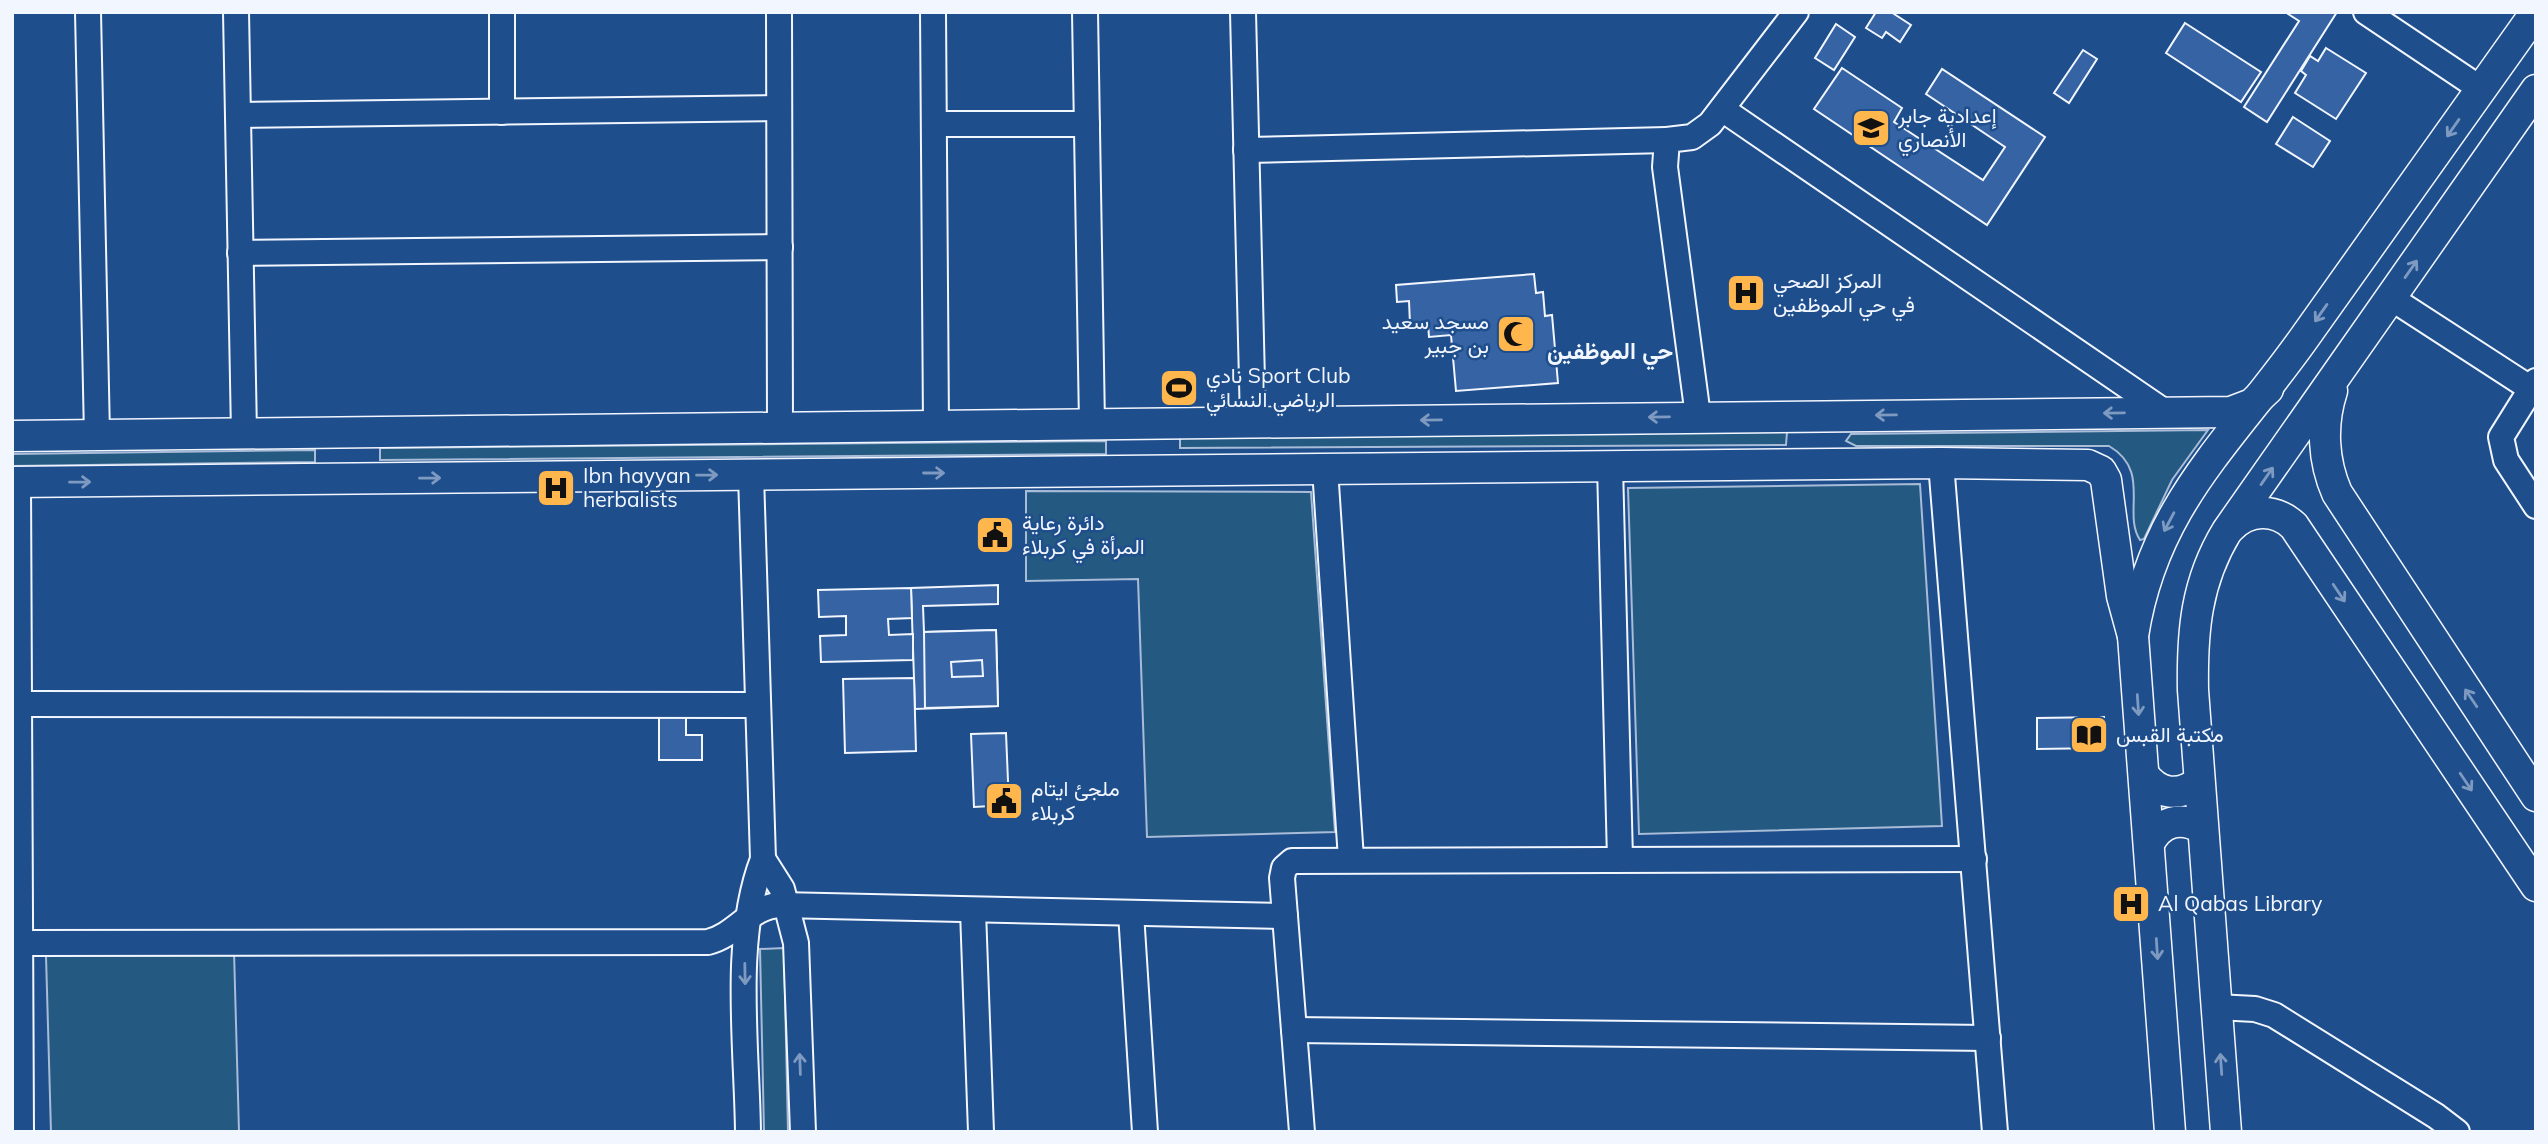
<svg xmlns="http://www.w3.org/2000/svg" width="2548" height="1144" viewBox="0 0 2548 1144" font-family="Mulish,Vazirmatn,sans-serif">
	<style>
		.green { fill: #245a82; stroke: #a8bbd7; stroke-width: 2 }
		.building { fill: #3563a3; stroke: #f2f6ff; stroke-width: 2 }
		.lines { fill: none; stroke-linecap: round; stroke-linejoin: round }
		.minor-casing { stroke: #f2f6ff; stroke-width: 28 }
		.major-casing { stroke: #f2f6ff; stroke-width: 33 }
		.minor { stroke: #1f4e8c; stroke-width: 24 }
		.major { stroke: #1f4e8c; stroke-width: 30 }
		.oneway { stroke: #7e9ac0 }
		.labels { text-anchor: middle; stroke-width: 5; stroke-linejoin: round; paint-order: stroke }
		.poi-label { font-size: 21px; fill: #f2f6ff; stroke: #1f4e8c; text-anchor: start }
		.neighbourhood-label { font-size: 23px; font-weight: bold; fill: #f2f6ff; stroke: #1f4e8c }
	</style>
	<rect width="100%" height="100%" fill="#1f4e8c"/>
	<g class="green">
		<path d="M2208 430 2172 480 2144 539 2140 540C2122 513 2152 471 2109 446H1856L1846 441 1851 434Z"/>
		<path d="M1787 432 1786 445 1180 448V435Z"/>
		<path d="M1106 441V454L380 460V448Z"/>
		<path d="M315 450V462L12 466V454Z"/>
		<path d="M1920 484 1942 826 1639 834 1628 488Z"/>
		<path d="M1026 491 1311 492 1335 832 1147 837 1138 579 1026 581Z"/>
		<path d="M784 948 788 1132H764L760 949Z"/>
		<path d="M234 951 239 1132H51L46 956Z"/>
	</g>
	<g class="building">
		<path d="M1876 12H1891L1911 25 1900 42 1886 32 1882 38 1866 28Z"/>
		<path d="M2285 12H2337L2267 122 2244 107 2299 21Z"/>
		<path d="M2185 23 2261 72 2241 102 2166 53Z"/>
		<path d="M1836 24 1855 37 1834 70 1815 58Z"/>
		<path d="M2326 48 2366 73 2336 119 2295 93 2306 75 2301 71 2310 56 2318 61Z"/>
		<path d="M2083 50 2097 59 2069 103 2054 93Z"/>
		<path d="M1842 68 1902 108 1894 122 1983 180 2005 147 1926 94 1942 69 2045 137 1987 225 1814 109Z"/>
		<path d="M2293 117 2330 141 2313 167 2276 144Z"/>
		<path d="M1534 274 1536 293 1543 292 1545 316 1552 315 1558 383 1456 391 1451 335 1429 337 1428 323 1410 324 1409 301 1397 302 1396 285Z"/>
		<path d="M998 585V604L923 606 924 632 996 630 998 706 915 709 911 588Z"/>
		<path d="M911 588 912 618 888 619 889 635 913 634V660L821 662 820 636 846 635V616L819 617 818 590Z"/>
		<path d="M996 630 998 706 925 708 924 632Z"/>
		<path d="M982 660 983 676 952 677 951 662Z"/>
		<path d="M914 678 916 751 845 753 843 679Z"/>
		<path d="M659 717H686V735H702V760H659Z"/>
		<path d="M2104 717V748L2037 749V718Z"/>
		<path d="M1006 733 1009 805 974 807 971 734Z"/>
	</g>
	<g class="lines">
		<g class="minor-casing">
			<g id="minor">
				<path d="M88 12 97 435"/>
				<path d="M236 12 244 433"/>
				<path d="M502 12V112"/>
				<path d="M779 12 780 428"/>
				<path d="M933 12 936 426"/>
				<path d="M1085 12 1092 424"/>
				<path d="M1243 12 1253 422"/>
				<path d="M2366 12 2481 89"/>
				<path d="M1722 109 2165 412"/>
				<path d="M238 115 779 108"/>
				<path d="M934 124H1087"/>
				<path d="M1246 150 1667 140"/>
				<path d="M240 253 780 247"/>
				<path d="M2391 298 2536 392"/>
				<path d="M2536 381 2501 437 2506 460 2536 506"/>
				<path d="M1698 416 1665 167 1667 140 1692 137 1710 124 1796 12"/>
				<path d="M1941 463 1995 1132"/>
				<path d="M1610 466 1620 859"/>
				<path d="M1325 469 1351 859"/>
				<path d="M18 482 21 1132"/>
				<path d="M19 704 757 705"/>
				<path d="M763 859 782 889 796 943 803 1132"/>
				<path d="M973 911 981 1132"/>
				<path d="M1131 913 1145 1132"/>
				<path d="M20 943 708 942C737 935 750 906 780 905L1285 916"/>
				<path d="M2216 1007 2255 1009 2274 1015 2436 1116 2457 1132"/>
				<path d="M1294 1030 1988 1038"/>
				<path d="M748 1132C747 1046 732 939 763 859L751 475"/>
				<path d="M1302 1132 1282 878 1284 868 1292 861 1974 859"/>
			</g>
		</g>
		<g class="major-casing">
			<g id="major">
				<path d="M2332 391C2321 425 2323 461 2337 493L2536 796"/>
				<path d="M12 436 2231 412 2252 404 2268 389"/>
				<path d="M12 482 1941 463 2088 465 2101 471 2106 480 2122 596 2133 636"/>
				<path d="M2230 528C2248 509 2275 508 2294 526L2536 886"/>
				<path d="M2144 775C2159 795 2179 797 2199 782"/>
				<path d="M2149 843C2161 821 2180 816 2202 828"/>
				<path d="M2170 1132 2133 636C2153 506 2229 443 2302 341 2380 232 2458 122 2536 12"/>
				<path d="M2226 1132 2193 690C2192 631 2196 582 2227 531L2536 90"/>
			</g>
		</g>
		<use href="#minor" class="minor"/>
		<use href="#major" class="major"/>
	</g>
	<defs><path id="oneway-shaft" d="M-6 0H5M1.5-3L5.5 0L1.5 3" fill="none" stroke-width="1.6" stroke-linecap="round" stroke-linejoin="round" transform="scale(1.75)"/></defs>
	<g class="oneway">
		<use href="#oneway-shaft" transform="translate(2453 128) rotate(125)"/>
		<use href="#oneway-shaft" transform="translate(2411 269) rotate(-55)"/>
		<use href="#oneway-shaft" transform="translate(2321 313) rotate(125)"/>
		<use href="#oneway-shaft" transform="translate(2114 413) rotate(179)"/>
		<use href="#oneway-shaft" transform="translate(1886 415) rotate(179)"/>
		<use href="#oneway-shaft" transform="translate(1659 417) rotate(179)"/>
		<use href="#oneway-shaft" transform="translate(1431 420) rotate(179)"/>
		<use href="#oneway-shaft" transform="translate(934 473)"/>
		<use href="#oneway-shaft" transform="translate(707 475) rotate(-1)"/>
		<use href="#oneway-shaft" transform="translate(2267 476) rotate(-55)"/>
		<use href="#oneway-shaft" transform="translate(430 478) rotate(-1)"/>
		<use href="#oneway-shaft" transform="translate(80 482) rotate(-1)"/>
		<use href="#oneway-shaft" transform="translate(2169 522) rotate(118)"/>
		<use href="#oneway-shaft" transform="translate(2339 593) rotate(56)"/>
		<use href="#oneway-shaft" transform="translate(2471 698) rotate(-124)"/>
		<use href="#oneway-shaft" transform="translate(2138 705) rotate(86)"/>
		<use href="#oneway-shaft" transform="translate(2466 782) rotate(56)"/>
		<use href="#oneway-shaft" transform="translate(2157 949) rotate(86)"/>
		<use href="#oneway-shaft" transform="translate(745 974) rotate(89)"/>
		<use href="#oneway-shaft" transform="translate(800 1064) rotate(-92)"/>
		<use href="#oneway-shaft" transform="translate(2221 1064) rotate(-94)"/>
	</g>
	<defs>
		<g id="school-square" transform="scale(2.0125)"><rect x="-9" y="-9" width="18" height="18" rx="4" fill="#ffb74d" stroke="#1f4e8c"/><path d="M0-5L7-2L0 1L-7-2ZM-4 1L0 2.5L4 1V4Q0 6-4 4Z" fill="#111"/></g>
		<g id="hospital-square" transform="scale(2.0125)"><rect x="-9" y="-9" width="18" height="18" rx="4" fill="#ffb74d" stroke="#1f4e8c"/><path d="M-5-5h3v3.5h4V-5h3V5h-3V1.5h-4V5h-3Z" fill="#111"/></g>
		<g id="mosque-square" transform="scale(2.0125)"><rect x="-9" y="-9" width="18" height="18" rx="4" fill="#ffb74d" stroke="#1f4e8c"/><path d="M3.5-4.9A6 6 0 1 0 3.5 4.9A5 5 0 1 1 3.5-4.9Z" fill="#111"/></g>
		<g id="stadium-square" transform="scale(2.0125)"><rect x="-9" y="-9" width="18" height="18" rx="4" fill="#ffb74d" stroke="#1f4e8c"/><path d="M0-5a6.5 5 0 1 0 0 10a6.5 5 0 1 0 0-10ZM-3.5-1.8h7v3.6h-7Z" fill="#111"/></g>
		<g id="civic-square" transform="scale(2.0125)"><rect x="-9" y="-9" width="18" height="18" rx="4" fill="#ffb74d" stroke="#1f4e8c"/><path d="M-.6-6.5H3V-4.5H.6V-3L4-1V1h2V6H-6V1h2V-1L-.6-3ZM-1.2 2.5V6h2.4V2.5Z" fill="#111"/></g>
		<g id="library-square" transform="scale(2.0125)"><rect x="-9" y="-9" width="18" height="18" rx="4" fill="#ffb74d" stroke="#1f4e8c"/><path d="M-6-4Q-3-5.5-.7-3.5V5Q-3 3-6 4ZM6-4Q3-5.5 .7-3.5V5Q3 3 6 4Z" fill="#111"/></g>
	</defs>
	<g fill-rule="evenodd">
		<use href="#school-square" x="1871" y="128"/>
		<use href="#hospital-square" x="1746" y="293"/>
		<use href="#mosque-square" x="1516" y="334"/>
		<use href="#stadium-square" x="1179" y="388"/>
		<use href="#hospital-square" x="556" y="488"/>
		<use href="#civic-square" x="995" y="535"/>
		<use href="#library-square" x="2089" y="735"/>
		<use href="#civic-square" x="1004" y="801"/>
		<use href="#hospital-square" x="2131" y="904"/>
	</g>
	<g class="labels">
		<g class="poi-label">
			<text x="1898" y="123">إعدادية جابر<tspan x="1898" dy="24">الأنصاري</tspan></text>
			<text x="1773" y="288">المركز الصحي<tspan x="1773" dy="24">في حي الموظفين</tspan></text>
			<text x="1489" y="329" text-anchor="end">مسجد سعيد<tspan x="1489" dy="24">بن جبير</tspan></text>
			<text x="1206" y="383">نادي Sport Club<tspan x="1206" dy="24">الرياضي النسائي</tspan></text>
			<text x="583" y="483">Ibn hayyan<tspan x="583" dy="24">herbalists</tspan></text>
			<text x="1022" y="530">دائرة رعاية<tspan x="1022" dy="24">المرأة في كربلاء</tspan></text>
			<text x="2116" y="742">مكتبة القبس</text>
			<text x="1031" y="796">ملجئ ايتام<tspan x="1031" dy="24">كربلاء</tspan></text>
			<text x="2158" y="911">Al Qabas Library</text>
		</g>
		<g class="neighbourhood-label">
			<text x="1610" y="359">حي الموظفين</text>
		</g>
	</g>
	<rect width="2548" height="1144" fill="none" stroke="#f2f6ff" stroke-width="28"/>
</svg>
